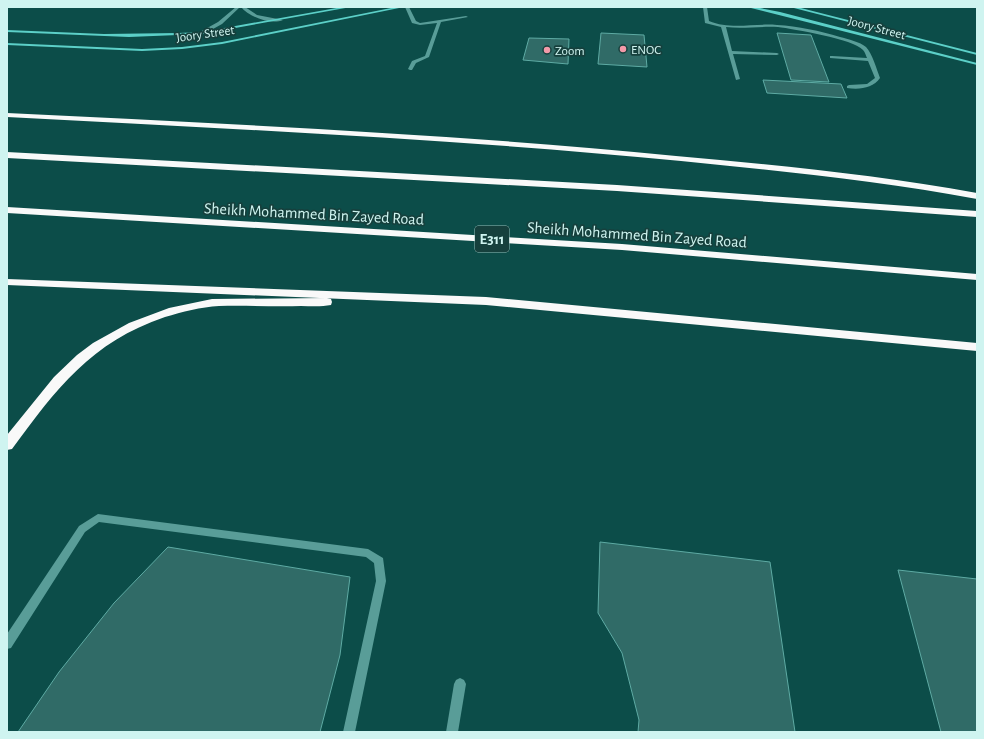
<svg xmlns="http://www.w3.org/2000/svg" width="984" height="739" viewBox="0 0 984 739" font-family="'Alegreya Sans',sans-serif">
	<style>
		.building { fill: #306b67; stroke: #5eaba4 }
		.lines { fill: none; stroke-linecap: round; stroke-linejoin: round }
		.lane { fill: #599d98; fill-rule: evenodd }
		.street { fill: #599d98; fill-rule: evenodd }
		.secondary { fill: #5cd0c8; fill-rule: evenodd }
		.highway { fill: #f9f9f9; fill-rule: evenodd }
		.poi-dot { fill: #f39aa9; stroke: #16403d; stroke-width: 1.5 }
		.labels { text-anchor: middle; stroke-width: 3.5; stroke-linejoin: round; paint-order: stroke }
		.far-street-label { font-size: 13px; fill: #cff4f0; stroke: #16403d }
		.far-poi-label { font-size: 13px; fill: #cff4f0; stroke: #16403d; text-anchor: start }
		.shield { fill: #16403d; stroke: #98beba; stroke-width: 1 }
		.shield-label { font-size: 15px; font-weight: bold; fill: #cff4f0 }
		.street-label { font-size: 16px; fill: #cff4f0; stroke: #16403d }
	</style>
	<rect width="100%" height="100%" fill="#0c4d49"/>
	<g class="building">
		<path d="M601 33 644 35 647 67 598 64Z"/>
		<path d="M777 33 811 35 829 82 791 80Z"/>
		<path d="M529 38 569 39 568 64 523 60Z"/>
		<path d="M763 80 841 84 847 98 767 93Z"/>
		<path d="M600 542 770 562 795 732H638L639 720 622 653 598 613Z"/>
		<path d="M168 547 350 577 340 655 320 732H18L59 672 114 603Z"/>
		<path d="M898 570 977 579V732H941Z"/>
	</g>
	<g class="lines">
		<g class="lane">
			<path d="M405 7H409L416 21 420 23 466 16 468 17 441 22 429 57 416 63 412 70H410L408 69 412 61 425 56 437 23 420 25 412 23Z"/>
			<path d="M703 7H707L709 21C730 30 755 23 777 25 798 26 820 31 840 37 848 39 860 42 866 47 872 53 877 70 880 78 873 88 860 90 847 88V86L849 85 867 84 875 78 868 61 830 58V56H832L867 58C866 56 865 52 863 50 854 39 793 29 778 27 760 26 743 29 726 27L732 51 777 53 779 54 777 55 733 54 740 79 736 80 721 27 705 23Z"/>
			<path d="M98 514 368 549 383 558 386 581 355 732H343L376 581 374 563 366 557 99 522 85 532 11 648 7 649V634L79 526Z"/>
		</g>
		<g class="street">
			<path d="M236 7H240L222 24 204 34H200V32L218 22Z"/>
			<path d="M241 7H245L257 15 283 20C271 25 249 17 241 7Z"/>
			<path d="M460 678 464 680 466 684 458 732H446L454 684 456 680Z"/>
		</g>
		<g class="secondary">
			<path d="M342 7H351L202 34 129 37 7 32V30L104 34 178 33 202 32Z"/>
			<path d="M396 7H404L222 44 182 49 142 51 7 45V43L142 49 182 47 222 42Z"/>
			<path d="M747 7H755L780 12 977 63V65Z"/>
			<path d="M790 7H797L977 53V55Z"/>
		</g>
		<g class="highway">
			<path d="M7 113C230 124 454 134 676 156 777 165 877 175 977 193V199C879 181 780 171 681 161 457 139 232 129 7 117Z"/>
			<path d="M7 152 617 185 977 211V217L617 191 7 158Z"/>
			<path d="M7 207 622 244 977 274V280L622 250 7 213Z"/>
			<path d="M7 279 486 297 977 343V351L486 305 7 285Z"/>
			<path d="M327 298 331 299 332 302 331 305C321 307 310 306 301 306 273 307 246 305 219 306 201 307 182 312 165 317 91 342 56 389 12 449L7 450V435L54 377 77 355 93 343 129 323 169 308 212 299Z"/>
		</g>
	</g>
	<g class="poi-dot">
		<circle cx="623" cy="49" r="4"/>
		<circle cx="547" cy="50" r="4"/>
	</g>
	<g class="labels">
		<g class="far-street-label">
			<text transform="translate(877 27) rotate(15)" y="5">Joory Street</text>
			<text transform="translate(205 33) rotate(-8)" y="5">Joory Street</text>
		</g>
		<g class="far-poi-label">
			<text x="631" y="54">ENOC</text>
			<text x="555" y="55">Zoom</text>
		</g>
		<rect class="shield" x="475" y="226" width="34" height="26" rx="3"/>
		<g class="shield-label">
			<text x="492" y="244">E311</text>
		</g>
		<g class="street-label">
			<text transform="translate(314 213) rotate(3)" y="6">Sheikh Mohammed Bin Zayed Road</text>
			<text transform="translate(637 234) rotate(4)" y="6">Sheikh Mohammed Bin Zayed Road</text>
		</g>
	</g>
	<rect width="984" height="739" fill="none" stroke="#cff4f0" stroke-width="16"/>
</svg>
